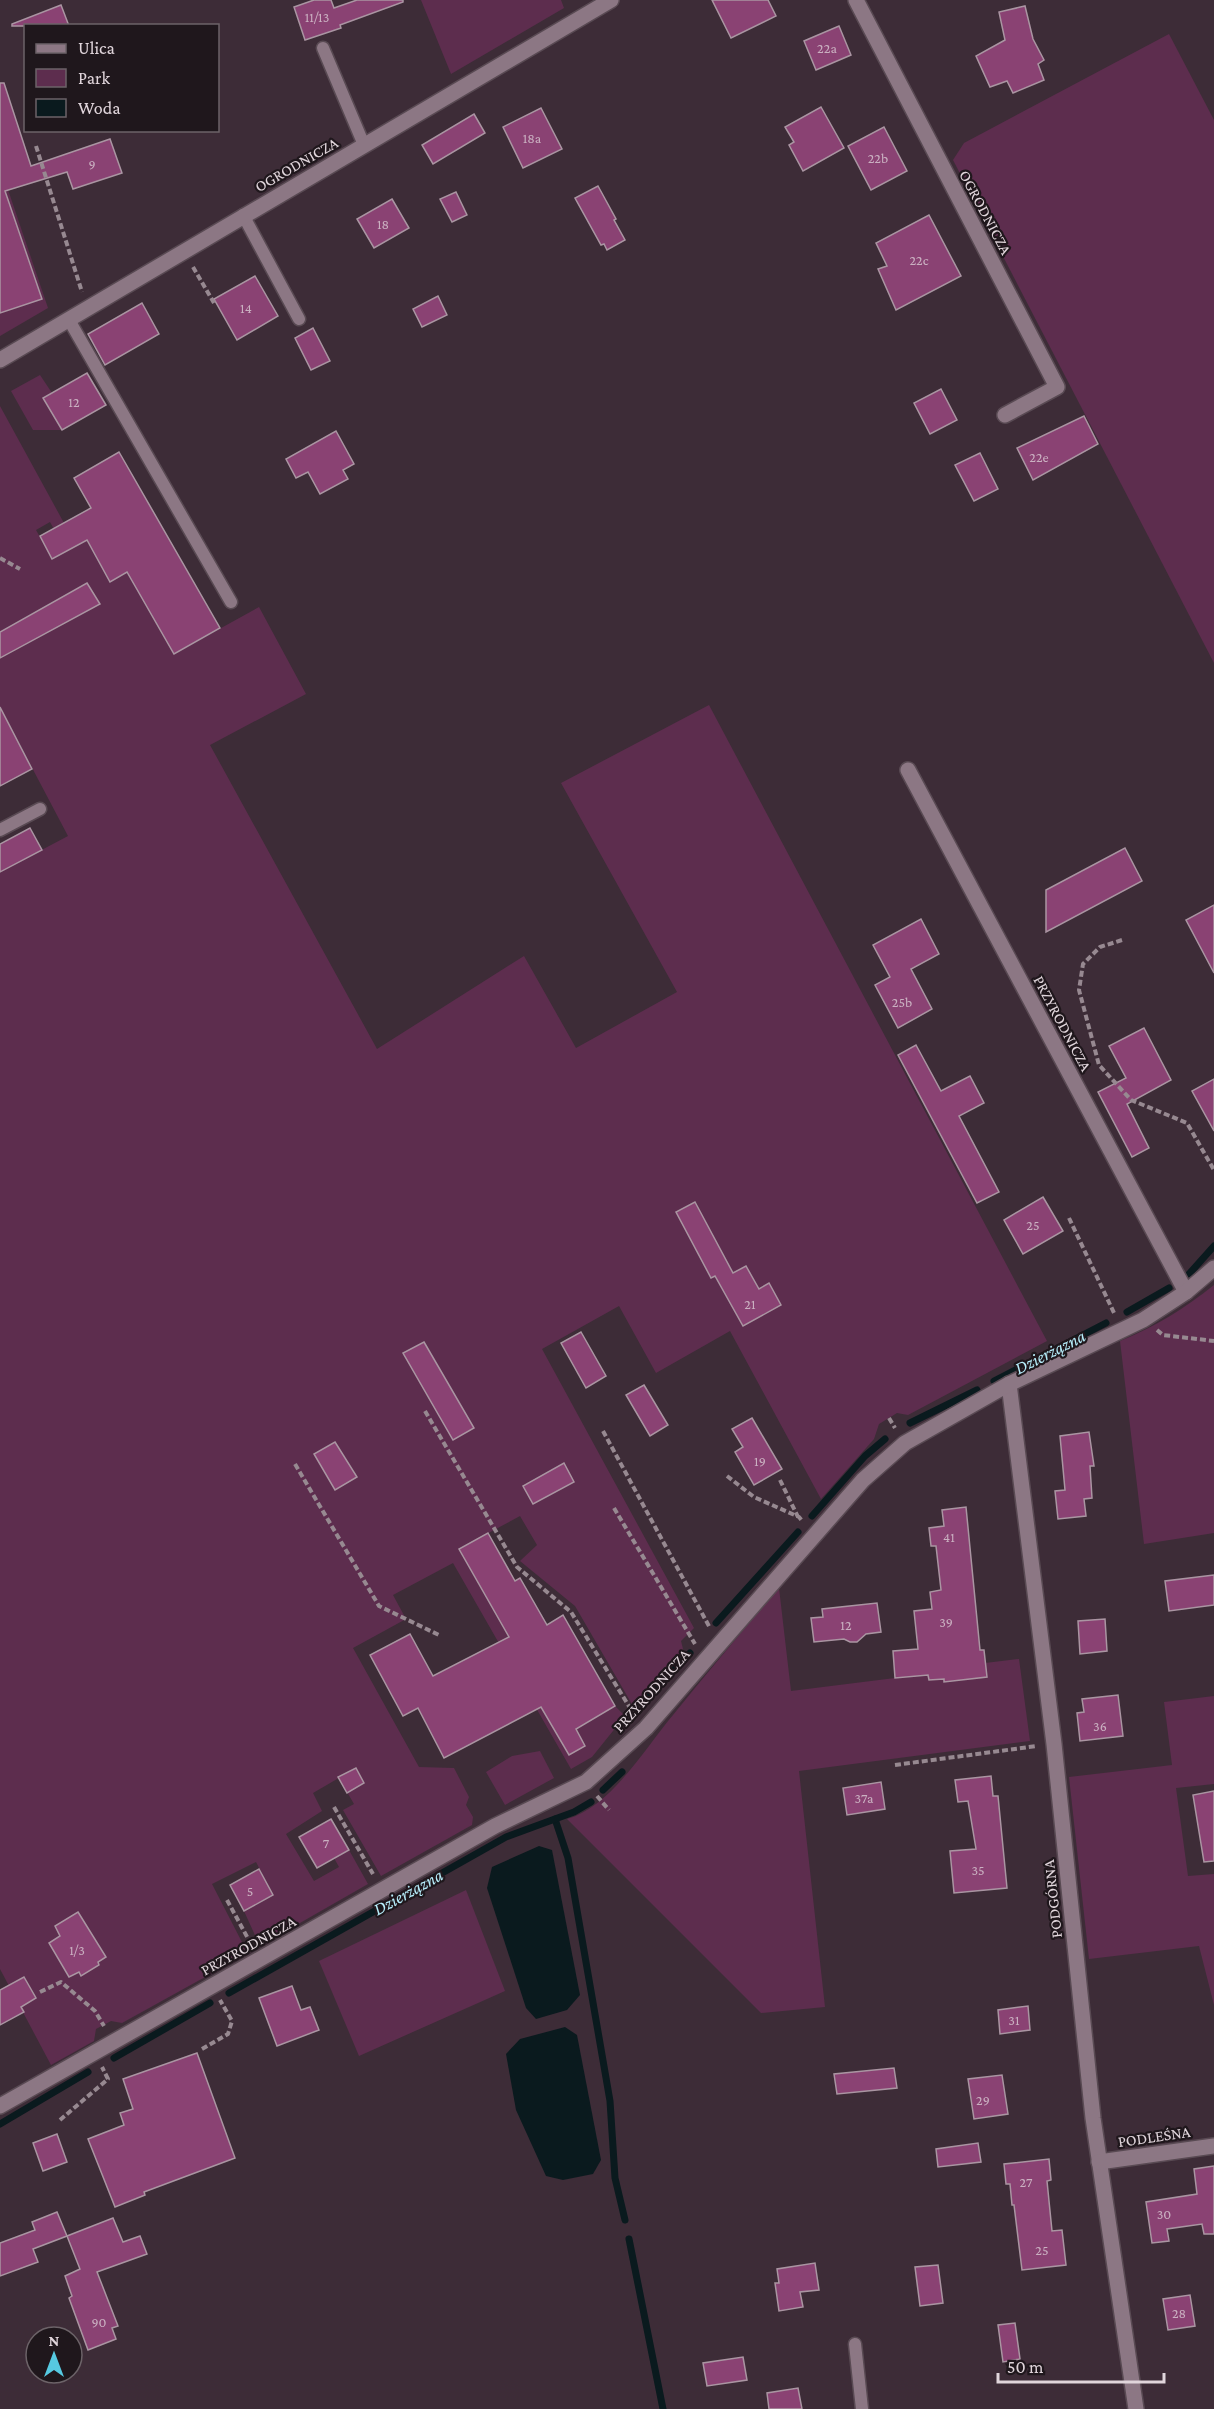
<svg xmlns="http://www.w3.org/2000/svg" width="1214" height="2409" viewBox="0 0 1214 2409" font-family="'Crimson Pro',serif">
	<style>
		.green { fill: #5d2d4e; fill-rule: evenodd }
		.water { fill: #0a1a1e }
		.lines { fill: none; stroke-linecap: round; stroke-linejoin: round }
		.stream { stroke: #0a1a1e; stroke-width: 7 }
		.building { fill: #8a4273; stroke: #aa95a2; stroke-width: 1.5 }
		.service-casing { stroke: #594a53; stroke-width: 15 }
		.minor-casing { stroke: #594a53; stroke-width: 18 }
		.path { stroke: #978991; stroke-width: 4; stroke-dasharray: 6 3; stroke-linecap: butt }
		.service { stroke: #8c7784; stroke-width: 12 }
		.minor { stroke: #8c7784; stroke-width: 15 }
		.labels { text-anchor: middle; stroke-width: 4.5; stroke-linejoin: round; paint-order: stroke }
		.number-label { font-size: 14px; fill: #cab0c1 }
		.street-label { font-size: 16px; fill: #e0d5db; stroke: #1f171c }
		.water-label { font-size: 18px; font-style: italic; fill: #b7eefb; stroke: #1f171c }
	</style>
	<rect width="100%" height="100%" fill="#3d2c37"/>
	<g class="green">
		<path d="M421 0H561L564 8 451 74Z"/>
		<path d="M1169 34 1214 120V663L953 160 964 143Z"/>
		<path d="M0 166 48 308 0 336V313L42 298 0 175Z"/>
		<path d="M40 375 52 393 43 398 62 430H33L11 391Z"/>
		<path d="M0 406 64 523 74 518 110 581 127 572 174 654 259 607 306 694 210 745 377 1049 524 956 576 1048 677 992 561 783 709 705 1047 1341 908 1415 897 1413 879 1424 874 1439 821 1499 730 1331 656 1373 619 1306 542 1349 694 1628 681 1641 683 1649 633 1706 575 1606 520 1561 537 1545 520 1516 459 1549 486 1597 518 1626 513 1657 568 1754 585 1746 536 1658 585 1724 615 1706 625 1716 592 1757 571 1769 453 1563 393 1595 406 1619 353 1648 419 1767 454 1768 469 1797 466 1805 473 1817 472 1825 381 1876 343 1810 354 1804 347 1792 364 1782 356 1768 313 1793 322 1811 286 1834 314 1881 339 1867 334 1858 349 1850 368 1884 265 1943 258 1942 244 1911 273 1895 256 1862 212 1884 245 1948 243 1956 122 2023 111 2021 96 2029 94 2041 51 2065 0 1969V872L68 836 0 707V643L6 655 99 604 87 583 0 632ZM50 522 66 551 52 558 36 530ZM695 1202 730 1268 711 1278 676 1212ZM746 1266 759 1289 769 1283 743 1325 719 1281ZM424 1342 473 1428 453 1440 404 1354ZM335 1442 357 1476 335 1490 314 1454ZM564 1463 574 1482 533 1504 523 1486ZM78 1912 106 1957 98 1962 99 1965 82 1975 79 1972 69 1977 49 1943 60 1936 55 1926ZM24 1977 36 1998 23 2006 11 1984Z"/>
		<path d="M1214 1285V1533L1144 1544 1120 1341C1155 1327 1185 1308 1214 1285Z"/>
		<path d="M779 1588 791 1691 895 1678 928 1671 929 1680 944 1679V1681L985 1663 1019 1659 1030 1741 799 1771 825 2007 761 2013 567 1819C611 1807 645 1748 673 1715 708 1672 743 1630 779 1588Z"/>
		<path d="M1214 1696V1784L1176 1788 1188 1876 1214 1874V2005L1199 1946 1089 1959 1069 1777 1172 1765 1164 1702Z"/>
		<path d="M540 1751 554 1778 505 1805 486 1772 512 1756Z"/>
		<path d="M466 1890 505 1991 359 2056 319 1961Z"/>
	</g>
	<g class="water">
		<path d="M539 1846 552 1850 580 1995 567 2010 536 2019 526 2008 487 1888 492 1867Z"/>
		<path d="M565 2027 577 2035 601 2160 593 2174 563 2180 546 2176 516 2110 506 2054 520 2039Z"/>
	</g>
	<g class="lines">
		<g class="stream">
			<path d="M1189 1274 1214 1246"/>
			<path d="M1127 1312 1169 1288"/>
			<path d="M994 1381 1106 1323"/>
			<path d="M910 1423 977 1390"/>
			<path d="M812 1516 865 1456 885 1439"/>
			<path d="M716 1623 798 1532"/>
			<path d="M647 1699 690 1653"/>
			<path d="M603 1790 622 1772"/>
			<path d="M555 1819 568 1858 610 2101 615 2178 625 2220"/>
			<path d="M229 1993 506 1837 574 1812 591 1802"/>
			<path d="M114 2058 210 2003"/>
			<path d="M0 2124 88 2072"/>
			<path d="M629 2239 663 2409"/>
		</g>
	</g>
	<g class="building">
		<path d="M314 0H331L334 8 357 0H403V2L340 25 341 28 305 40 294 7Z"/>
		<path d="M712 0H768L776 16 731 38Z"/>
		<path d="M61 5 69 26H12V24Z"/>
		<path d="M1025 6 1033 39 1044 60 1038 64 1044 80 1013 93 1007 81 990 87 976 56 1005 40 999 12Z"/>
		<path d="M839 26 851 55 816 70 804 41Z"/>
		<path d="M0 83H4L31 166 110 139 122 173 73 189 67 172 5 191 42 299 0 313Z"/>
		<path d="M821 107 844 148 803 171 789 145 794 142 785 127Z"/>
		<path d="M541 108 562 149 523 168 503 127Z"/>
		<path d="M474 114 485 133 433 164 422 145Z"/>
		<path d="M884 127 907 171 871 190 848 146Z"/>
		<path d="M598 186 616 219 614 220 625 240 607 250 604 244 601 245 575 198Z"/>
		<path d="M456 192 467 215 452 222 440 199Z"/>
		<path d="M392 199 409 228 374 248 357 219Z"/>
		<path d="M929 215 961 276 896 310 878 269 887 266 876 243Z"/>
		<path d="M255 276 278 316 237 340 214 299Z"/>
		<path d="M438 296 447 315 422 327 413 309Z"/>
		<path d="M142 303 159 334 105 365 88 334Z"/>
		<path d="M313 328 330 361 311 370 295 338Z"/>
		<path d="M87 373 106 405 62 430 43 398Z"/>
		<path d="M941 389 957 420 930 434 914 403Z"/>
		<path d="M1084 416 1098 444 1033 480 1017 448Z"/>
		<path d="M336 431 354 464 343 470 348 479 320 494 308 472 296 478 286 459Z"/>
		<path d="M119 452 220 628 174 654 127 572 110 582 87 540 52 559 40 536 91 508 74 478Z"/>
		<path d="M980 453 998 489 974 501 955 465Z"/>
		<path d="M87 583 100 604 0 658V632Z"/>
		<path d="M0 707 32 769 0 786Z"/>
		<path d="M30 828 42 850 0 872V844Z"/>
		<path d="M1125 848 1142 881 1046 932V890Z"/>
		<path d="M1214 905V973L1186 920Z"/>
		<path d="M921 919 939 954 911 969 932 1009 898 1028 875 985 890 977 873 945Z"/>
		<path d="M1144 1028 1171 1080 1127 1104 1149 1148 1132 1157 1098 1092 1126 1078 1109 1046Z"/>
		<path d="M916 1045 941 1091 970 1076 984 1103 959 1116 999 1192 977 1203 898 1055Z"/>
		<path d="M1214 1079V1131L1192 1091Z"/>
		<path d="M1043 1197 1063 1231 1023 1254 1004 1220Z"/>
		<path d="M695 1202 733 1273 746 1266 759 1289 769 1283 781 1305 743 1326 715 1276 711 1278 676 1212Z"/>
		<path d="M581 1332 606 1376 586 1388 561 1343Z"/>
		<path d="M424 1342 474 1428 453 1440 403 1353Z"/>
		<path d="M644 1385 668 1425 650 1436 626 1395Z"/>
		<path d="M752 1418 782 1469 754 1485 735 1452 743 1447 732 1429Z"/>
		<path d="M1089 1432 1094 1466H1090L1092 1498 1084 1499 1086 1516 1058 1519 1055 1491 1065 1490 1060 1436Z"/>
		<path d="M335 1442 357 1477 335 1490 314 1454Z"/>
		<path d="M564 1463 574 1482 533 1504 523 1486Z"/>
		<path d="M966 1507 980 1650H984L987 1677 944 1682V1679L929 1680 928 1675 895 1678 893 1651 918 1649 914 1611 932 1609 930 1592 941 1590 936 1546H931L929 1528 944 1526 942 1510Z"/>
		<path d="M488 1533 515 1581 520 1578 547 1625 563 1615 615 1706 576 1729 585 1746 569 1755 541 1707 444 1758 418 1708 403 1716 370 1655 410 1634 433 1676 509 1637 459 1549Z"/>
		<path d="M1214 1575V1605L1169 1611 1165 1581Z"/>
		<path d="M877 1603 881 1632 866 1634 857 1642H850L844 1639 814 1642 811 1618 823 1617 822 1609Z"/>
		<path d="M1105 1619 1107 1651 1080 1654 1078 1621Z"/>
		<path d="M1118 1695 1123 1736 1080 1741 1077 1713 1084 1712 1082 1699Z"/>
		<path d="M356 1768 364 1783 347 1793 338 1777Z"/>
		<path d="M991 1776 993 1796H998L1007 1888 954 1893 950 1851 976 1849 968 1801 958 1802 955 1780Z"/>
		<path d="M881 1782 885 1809 847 1815 843 1788Z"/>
		<path d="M1214 1791V1861L1204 1862 1193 1795Z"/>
		<path d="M331 1819 349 1850 317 1868 299 1837Z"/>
		<path d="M259 1869 273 1895 244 1911 230 1885Z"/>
		<path d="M78 1912 106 1957 98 1962 99 1965 81 1976 79 1972 69 1977 49 1943 60 1936 55 1926Z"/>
		<path d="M24 1977 36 1998 21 2007 24 2012 0 2025V1990Z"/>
		<path d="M292 1986 301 2010 310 2007 319 2030 277 2046 259 1998Z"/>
		<path d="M1028 2006 1030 2030 1000 2034 998 2010Z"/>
		<path d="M197 2053 235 2158 144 2192 145 2195 115 2207 88 2139 124 2125 120 2113 133 2109 123 2079Z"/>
		<path d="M894 2068 897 2088 837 2094 834 2074Z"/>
		<path d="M1002 2075 1008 2114 974 2119 968 2079Z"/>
		<path d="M57 2134 67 2162 43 2171 33 2143Z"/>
		<path d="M978 2143 981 2162 938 2167 936 2149Z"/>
		<path d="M1049 2159 1051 2180 1047 2181 1052 2231 1062 2230 1066 2265 1022 2270 1014 2205H1012L1010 2184H1006L1004 2164Z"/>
		<path d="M1214 2166V2234H1204L1202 2224 1167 2229 1169 2241 1152 2243 1146 2202 1197 2194 1194 2169Z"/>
		<path d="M57 2212 67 2236 33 2249 38 2262 0 2276V2243L35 2230 32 2222Z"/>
		<path d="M113 2218 123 2242 140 2236 147 2254 97 2272 118 2326 112 2328 116 2339 88 2350 69 2298 72 2296 65 2276 80 2269 67 2236Z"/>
		<path d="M815 2263 819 2290 800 2292 803 2307 779 2311 775 2283H779L777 2269Z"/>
		<path d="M938 2265 943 2303 920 2306 915 2267Z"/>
		<path d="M1190 2295 1195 2326 1168 2330 1163 2299Z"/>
		<path d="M1015 2323 1020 2359 1003 2362 998 2325Z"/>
		<path d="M743 2357 747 2380 707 2386 703 2363Z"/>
		<path d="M798 2388 802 2409H769L767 2393Z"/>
	</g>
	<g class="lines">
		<g class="service-casing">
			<g id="service">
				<path d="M323 48 364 145"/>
				<path d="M243 215 299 319"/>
				<path d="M69 320 231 602"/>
				<path d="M0 830 40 809"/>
				<path d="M855 2344 862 2409"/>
			</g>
		</g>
		<g class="minor-casing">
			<g id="minor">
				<path d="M856 0 1057 387 1005 415"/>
				<path d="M0 360 611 0"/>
				<path d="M908 770 1186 1292"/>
				<path d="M1009 1384 1054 1744 1093 2118 1136 2409"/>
				<path d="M0 2106 495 1826 586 1782 646 1728 863 1480 905 1443 1009 1384 1143 1320 1186 1292 1214 1268"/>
				<path d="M1099 2162 1214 2146"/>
			</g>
		</g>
		<g class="path">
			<path d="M36 146 82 292"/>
			<path d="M193 267 214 303"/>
			<path d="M0 558 20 569"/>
			<path d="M1122 940 1100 947 1083 964 1079 990 1099 1065 1131 1100 1187 1123 1214 1170"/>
			<path d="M1069 1218 1115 1315"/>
			<path d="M1157 1330 1163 1335 1214 1341"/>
			<path d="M425 1411 517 1567 571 1612 635 1716"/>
			<path d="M889 1418 895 1428"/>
			<path d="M603 1431 710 1628"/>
			<path d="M295 1464 379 1606 441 1636"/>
			<path d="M727 1476 754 1497 799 1517 803 1522"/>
			<path d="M780 1480 798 1517"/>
			<path d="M614 1508 695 1644"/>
			<path d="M895 1765 1037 1746"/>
			<path d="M597 1796 609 1810"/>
			<path d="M334 1807 373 1874"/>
			<path d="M227 1900 251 1944"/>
			<path d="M40 1992 61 1982 95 2011 104 2026"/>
			<path d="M202 2049 228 2034 232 2021 220 2000"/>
			<path d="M60 2120 108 2079 102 2067"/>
		</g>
		<use href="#service" class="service"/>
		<use href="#minor" class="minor"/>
	</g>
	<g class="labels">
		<g class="number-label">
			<text x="317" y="22">11/13</text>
			<text x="827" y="53">22a</text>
			<text x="532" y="143">18a</text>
			<text x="878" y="163">22b</text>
			<text x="92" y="169">9</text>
			<text x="383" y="229">18</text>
			<text x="919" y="265">22c</text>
			<text x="246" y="313">14</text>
			<text x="74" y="407">12</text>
			<text x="1039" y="462">22e</text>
			<text x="902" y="1007">25b</text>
			<text x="1033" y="1230">25</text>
			<text x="750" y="1309">21</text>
			<text x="760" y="1466">19</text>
			<text x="949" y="1542">41</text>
			<text x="946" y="1627">39</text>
			<text x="846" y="1630">12</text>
			<text x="1100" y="1731">36</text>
			<text x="864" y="1803">37a</text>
			<text x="326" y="1848">7</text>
			<text x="978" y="1875">35</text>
			<text x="250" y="1896">5</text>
			<text x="77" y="1955">1/3</text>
			<text x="1014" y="2025">31</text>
			<text x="983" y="2105">29</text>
			<text x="1026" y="2187">27</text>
			<text x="1164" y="2219">30</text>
			<text x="1042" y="2255">25</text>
			<text x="1179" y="2318">28</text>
			<text x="99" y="2327">90</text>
		</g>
		<g class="street-label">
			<text transform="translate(296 164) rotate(-30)" y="6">OGRODNICZA</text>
			<text transform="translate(986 212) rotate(62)" y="6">OGRODNICZA</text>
			<text transform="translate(1063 1023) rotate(62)" y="6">PRZYRODNICZA</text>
			<text transform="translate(651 1690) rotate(-48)" y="6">PRZYRODNICZA</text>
			<text transform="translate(1052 1899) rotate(-96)" y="6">PODGÓRNA</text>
			<text transform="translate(248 1945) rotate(-29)" y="6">PRZYRODNICZA</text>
			<text transform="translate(1154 2136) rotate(-8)" y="6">PODLEŚNA</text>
		</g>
		<g class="water-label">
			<text transform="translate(1050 1352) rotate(-27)" y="6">Dzierżązna</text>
			<text transform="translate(408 1892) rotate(-29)" y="6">Dzierżązna</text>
		</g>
	</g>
	<rect x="24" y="24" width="195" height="108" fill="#1f171c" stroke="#6c6368" stroke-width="1.5"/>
	<rect x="36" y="44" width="30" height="9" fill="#8c7784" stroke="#6c6368" stroke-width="1.5"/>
	<text x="78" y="54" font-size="18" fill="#e0d5db">Ulica</text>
	<rect x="36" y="69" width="30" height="18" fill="#5d2d4e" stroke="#6c6368" stroke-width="1.5"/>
	<text x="78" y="84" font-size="18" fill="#e0d5db">Park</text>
	<rect x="36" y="99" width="30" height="18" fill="#0a1a1e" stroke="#6c6368" stroke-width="1.5"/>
	<text x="78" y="114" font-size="18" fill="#e0d5db">Woda</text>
	<g transform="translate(54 2355)"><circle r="28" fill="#1f171c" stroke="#6c6368" stroke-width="1.5"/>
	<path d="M0-4.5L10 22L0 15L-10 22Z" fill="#56c9e1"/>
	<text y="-9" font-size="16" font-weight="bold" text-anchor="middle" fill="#e0d5db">N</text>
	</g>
	<path d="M998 2373v9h166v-9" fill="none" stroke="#e0d5db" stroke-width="3"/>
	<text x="1007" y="2373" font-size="18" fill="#e0d5db" stroke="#1f171c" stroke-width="4.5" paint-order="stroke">50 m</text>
</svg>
